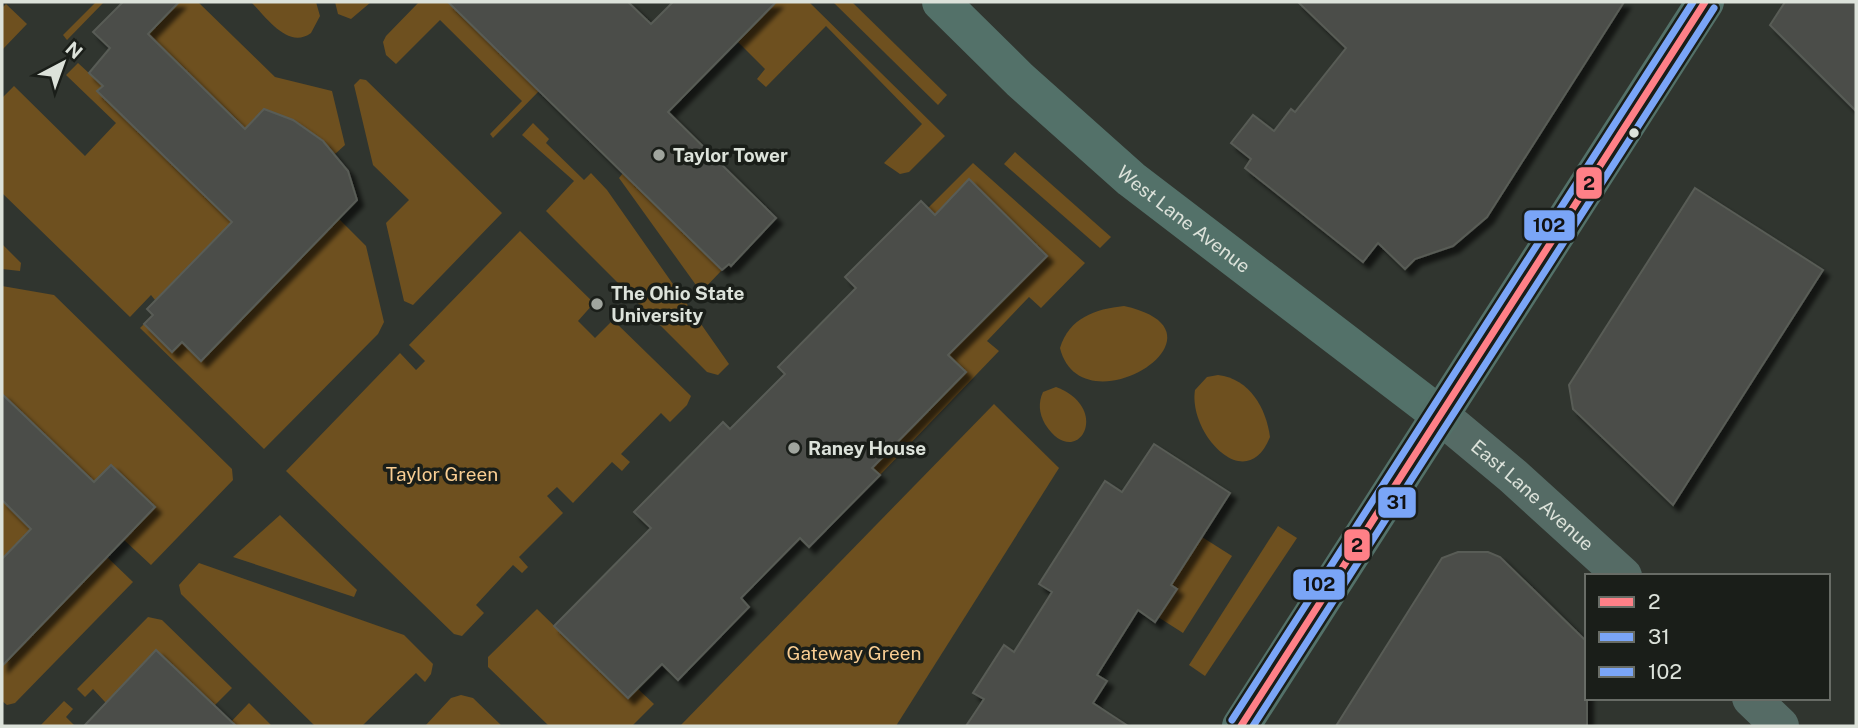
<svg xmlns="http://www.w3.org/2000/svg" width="1858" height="728" font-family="'Public Sans',sans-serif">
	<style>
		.green { fill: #6e501f }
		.building { fill: #4b4e48; stroke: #595c56; stroke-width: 2; filter: url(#shadow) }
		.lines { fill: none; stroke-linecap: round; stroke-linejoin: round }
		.minor { stroke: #556b65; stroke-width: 38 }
		.major { stroke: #537169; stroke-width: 38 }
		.bus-1-casing { stroke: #1a1e19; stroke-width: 12 }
		.bus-2-casing { stroke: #1a1e19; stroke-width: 12 }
		.bus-3-casing { stroke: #1a1e19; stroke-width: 12 }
		.bus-1 { stroke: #ff8087; stroke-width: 7 }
		.bus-2 { stroke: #7aa5f7; stroke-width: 7 }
		.bus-3 { stroke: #7aa5f7; stroke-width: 7 }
		.bus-dot { fill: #dce2da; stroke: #1a1e19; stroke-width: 2.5 }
		.poi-dot { fill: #a0a59e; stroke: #1a1e19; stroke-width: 2.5 }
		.labels { text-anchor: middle; stroke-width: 7; stroke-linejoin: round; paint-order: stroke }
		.poi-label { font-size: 19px; font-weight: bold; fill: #dce2da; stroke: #1a1e19; text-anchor: start }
		.street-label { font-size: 19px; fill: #dce2da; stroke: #1a1e19 }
		.park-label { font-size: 19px; fill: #f9cd92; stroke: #1a1e19 }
		.line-badge { stroke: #1a1e19; stroke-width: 2.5 }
		.pale-badge-label { font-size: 19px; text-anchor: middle; font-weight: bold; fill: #111 }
	</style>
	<defs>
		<filter id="shadow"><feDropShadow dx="6" dy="6" stdDeviation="2" flood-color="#0009"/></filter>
	</defs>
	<rect width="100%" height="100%" fill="#30352f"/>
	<g class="green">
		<path d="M96,2H104L67,40L63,35Z"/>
		<path d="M153,2H198L275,77L332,91L345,145L335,154C315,132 292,120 265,109L245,129L148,34L166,15Z"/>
		<path d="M251,2H316L320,16L311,33C288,50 266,17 251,2Z"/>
		<path d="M335,2H371L351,19L338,14Z"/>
		<path d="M419,2H461L457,11L539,91L493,138L490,134L522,101L440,20L396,64L386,55L383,42L386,36Z"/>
		<path d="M777,2H809L945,136L909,172L900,174L884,163L922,124L826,26L766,87L757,79L765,69L737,41Z"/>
		<path d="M833,2H852L947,95L938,105Z"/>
		<path d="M6,4L27,24L2,50V8Z"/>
		<path d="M78,63L103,86L98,91L232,222L155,300L151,295L130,317L2,193V98L14,86L85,156L116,123L66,75Z"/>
		<path d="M360,79L366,80L502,213L413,305L404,301L386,223L409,200L373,165L354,85Z"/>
		<path d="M533,123L549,139L546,143L584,180L591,173L607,190L729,364L718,375L707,372L546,211L574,181L522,135Z"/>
		<path d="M1015,152L1111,237L1100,248L1004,164Z"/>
		<path d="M973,163L1085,263L1041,308L1029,297L987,341L999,351L880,475L872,468L966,373L948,355L1046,256L969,180L934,215L928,208Z"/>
		<path d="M623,173L722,270L701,292L619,178Z"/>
		<path d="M339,219L366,246L384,322L378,334L264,449L140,328L144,324L182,342L201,360Z"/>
		<path d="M520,231L594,303L578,321L595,338L613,320L691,396L687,405L670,422L661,413L621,454L630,462L622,471L612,462L573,503L557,487L547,496L563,513L519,557L528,567L522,573L513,565L476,605L484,613L462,636L454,634L286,471L400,353L416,370L425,361L409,345Z"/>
		<path d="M2,244L21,263L20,271L2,269Z"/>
		<path d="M2,286L54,295L232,469L233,480L151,565L123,539L154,506L111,465L94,482L2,394Z"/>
		<path d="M1124,306C1243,332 1081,433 1060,348C1069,318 1095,309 1124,306Z"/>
		<path d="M1218,375C1250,379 1266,408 1270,437C1246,497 1188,433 1195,390L1207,377Z"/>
		<path d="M1056,387C1114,409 1076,473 1045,424C1039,413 1038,403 1043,392Z"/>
		<path d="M994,404L1059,468L896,726H680Z"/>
		<path d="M2,500L31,529L2,559Z"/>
		<path d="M280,515L357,590L354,597L233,557Z"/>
		<path d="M1278,526L1297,538L1205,676L1189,665Z"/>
		<path d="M1202,537L1232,556L1183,633L1158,617L1171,585Z"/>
		<path d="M107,557L133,582L15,703L7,705L2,701V665Z"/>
		<path d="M199,563L404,635L433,664L431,674L425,682L416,673L362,726H315L181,594L179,585Z"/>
		<path d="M537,609L628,698L638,689L654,704L632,726H549L488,667V657Z"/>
		<path d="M148,617L162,620L232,688L214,706L106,703L93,689L85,697L77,689Z"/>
		<path d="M461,695L473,698L502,726H425L451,698Z"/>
		<path d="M64,701L73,709L66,717L75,726H40Z"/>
		<path d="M249,703L272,726H227Z"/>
	</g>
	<g class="building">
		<path d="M123,2H179L148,34L245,129L264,109L293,120L323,141L348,171L357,200L201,361L182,342L172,352L144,324L153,315L147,309L232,222L97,91L103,86L89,73L110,48L93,32Z"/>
		<path d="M448,2H628L651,24L673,2H776L668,112L776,218L731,266L729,264L722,270Z"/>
		<path d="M1298,2H1624L1487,217L1453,246L1415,259L1405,269L1378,243L1363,262L1245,168L1251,159L1231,143L1253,115L1274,131L1291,109L1295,112L1346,48Z"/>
		<path d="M1785,2H1856V111L1770,25Z"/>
		<path d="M969,179L1047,256L948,355L966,372L872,468L880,475L809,547L800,538L741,598L749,607L678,680L662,664L628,698L554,626L651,528L634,512L723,422L730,429L785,374L778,367L856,288L845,277L921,201L935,215Z"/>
		<path d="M1695,188L1823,270L1673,505L1573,409L1569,385Z"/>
		<path d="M2,394L94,482L111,465L155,507L2,666V559L31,529L2,500Z"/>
		<path d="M1154,444L1230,493L1171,585L1177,589L1155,622L1138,610L1097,675L1107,681L1093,703L1128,726H966L984,699L973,693L1004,645L1014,652L1052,592L1039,584L1105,481L1122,492Z"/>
		<path d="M1458,552H1488L1500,557L1587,642V726H1336L1442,558Z"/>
		<path d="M156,650L236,726H84Z"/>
	</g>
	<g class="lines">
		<g class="minor">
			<path id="s1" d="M1441,416L1513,476L1623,576"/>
			<path d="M1751,698L1780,726"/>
		</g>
		<g class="major">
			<path id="s2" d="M941,2L1020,80L1131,179L1441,416"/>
			<path d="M1241,726L1705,2"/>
		</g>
		<g class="bus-1-casing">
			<path id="bus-1" d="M1241,726L1705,2"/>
		</g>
		<g class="bus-2-casing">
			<path id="bus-2" d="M1253,726L1714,8"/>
		</g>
		<g class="bus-3-casing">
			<path id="bus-3" d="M1232,720L1693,2"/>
		</g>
		<use href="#bus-1" class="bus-1"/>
		<use href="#bus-2" class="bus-2"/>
		<use href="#bus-3" class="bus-3"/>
	</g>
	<circle class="bus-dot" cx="1634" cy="133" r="6"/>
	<g class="poi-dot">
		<circle cx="659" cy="155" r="7"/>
		<circle cx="597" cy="304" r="7"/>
		<circle cx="794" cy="448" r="7"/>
	</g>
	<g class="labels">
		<g class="poi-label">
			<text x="673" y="162">Taylor Tower</text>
			<text x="611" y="300">The Ohio State<tspan x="611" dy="22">University</tspan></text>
			<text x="808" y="455">Raney House</text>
		</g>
		<g class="street-label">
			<text dy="7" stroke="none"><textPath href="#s2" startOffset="326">West Lane Avenue</textPath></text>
			<text dy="7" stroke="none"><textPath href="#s1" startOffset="121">East Lane Avenue</textPath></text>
		</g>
		<g class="park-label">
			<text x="442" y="481">Taylor Green</text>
			<text x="854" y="660">Gateway Green</text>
		</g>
	</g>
	<g class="line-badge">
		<rect x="1575" y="166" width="28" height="34" rx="7" fill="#ff8087"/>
		<rect x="1523" y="209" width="53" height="33" rx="7" fill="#7aa5f7"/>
		<rect x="1377" y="486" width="40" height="33" rx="7" fill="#7aa5f7"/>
		<rect x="1343" y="528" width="28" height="34" rx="7" fill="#ff8087"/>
		<rect x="1292" y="568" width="54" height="33" rx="7" fill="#7aa5f7"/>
	</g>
	<g class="pale-badge-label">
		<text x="1589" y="190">2</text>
		<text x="1549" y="232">102</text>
		<text x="1397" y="509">31</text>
		<text x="1357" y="552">2</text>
		<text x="1319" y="591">102</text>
	</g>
	<rect width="1858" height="728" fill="none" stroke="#dce2da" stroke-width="7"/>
	<rect x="1585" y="574" width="245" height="126" fill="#1a1e19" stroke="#686c66" stroke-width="2"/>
	<rect x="1599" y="597" width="35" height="10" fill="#ff8087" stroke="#686c66" stroke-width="2"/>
	<text x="1648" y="609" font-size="21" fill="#dce2da">2</text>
	<rect x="1599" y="632" width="35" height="10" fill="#7aa5f7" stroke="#686c66" stroke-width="2"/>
	<text x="1648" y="644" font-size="21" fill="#dce2da">31</text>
	<rect x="1599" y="667" width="35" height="10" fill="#7aa5f7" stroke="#686c66" stroke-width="2"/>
	<text x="1648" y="679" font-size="21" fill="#dce2da">102</text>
	<g transform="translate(63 63) rotate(41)" stroke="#1a1e19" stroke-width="5" paint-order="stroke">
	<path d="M0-5L12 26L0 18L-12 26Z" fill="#dce2da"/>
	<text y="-10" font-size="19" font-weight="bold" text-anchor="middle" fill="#dce2da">N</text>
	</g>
</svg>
